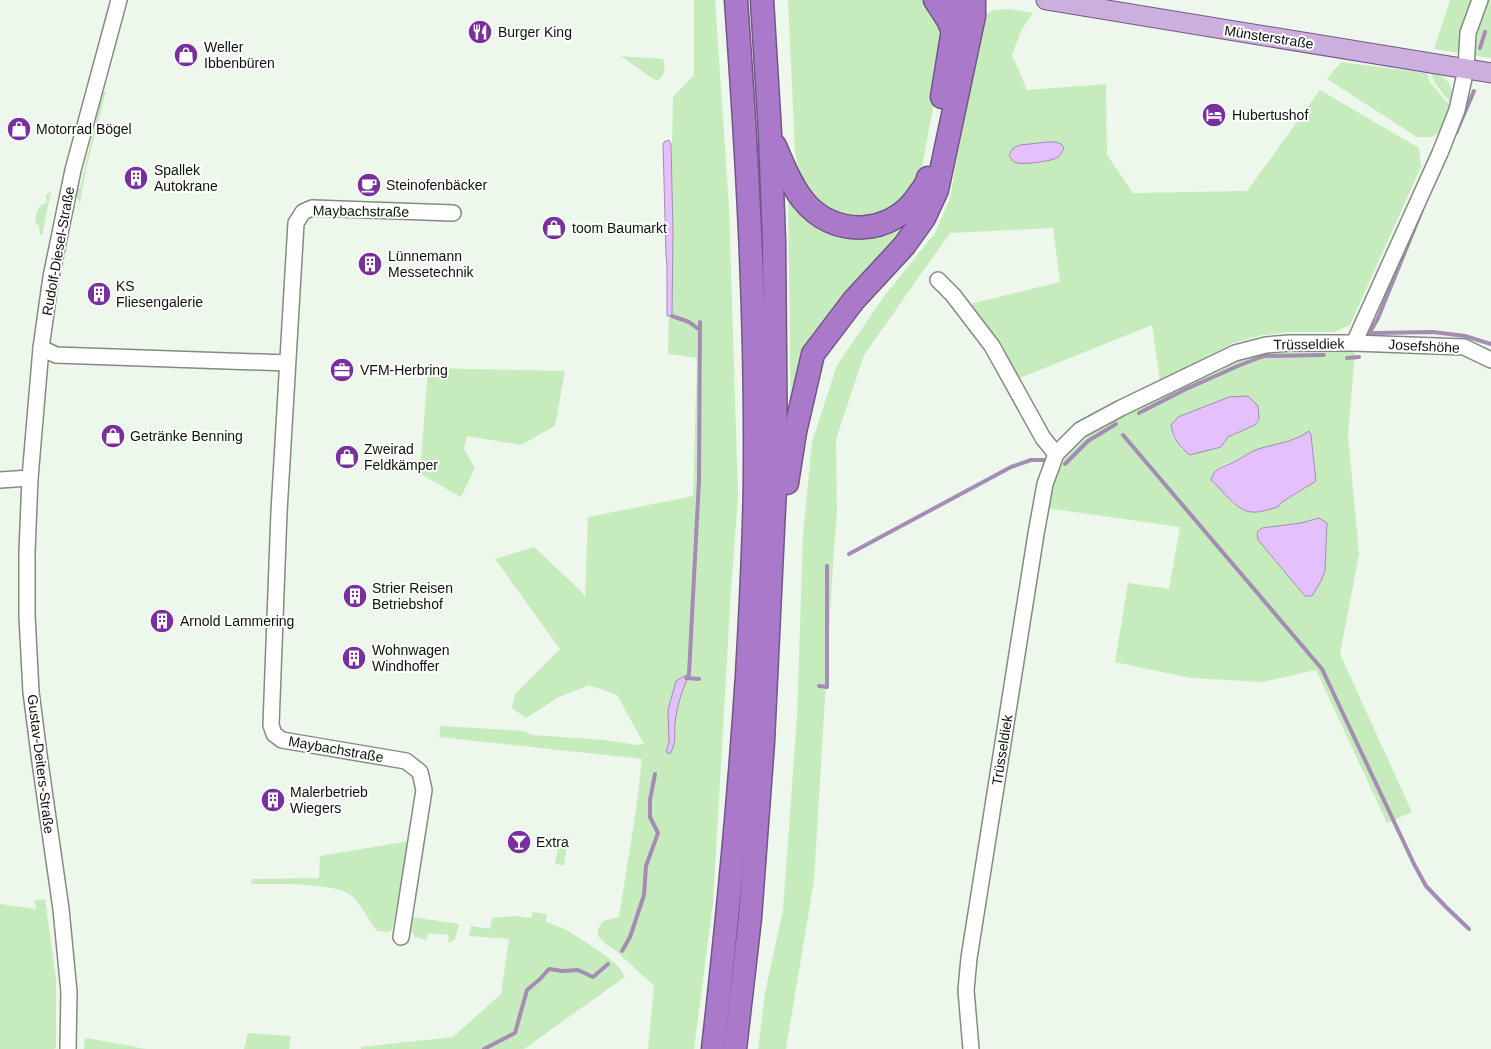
<svg xmlns="http://www.w3.org/2000/svg" width="1491" height="1049" font-family="Helvetica,sans-serif">
	<style>
		.green { fill: #c6ecbe; fill-rule: evenodd }
		.water { fill: #e4c0fc; stroke: #a48cb4 }
		.lines { fill: none; stroke-linecap: round; stroke-linejoin: round }
		.stream { stroke: #a48cb4; stroke-width: 4 }
		.minor-casing { stroke: #828c80; stroke-width: 18 }
		.major-casing { stroke: #735588; stroke-width: 21 }
		.highway-casing { stroke: #735588; stroke-width: 25 }
		.minor { stroke: #fff; stroke-width: 15 }
		.major { stroke: #ccafdf; stroke-width: 19 }
		.highway { stroke: #aa79ca; stroke-width: 22 }
		.labels { text-anchor: middle; stroke-width: 4; stroke-linejoin: round; paint-order: stroke }
		.poi-label { font-size: 14px; fill: #0d110c; stroke: #fff; text-anchor: start }
		.street-label { font-size: 14px; fill: #0d110c; stroke: #fff }
	</style>
	<rect width="100%" height="100%" fill="#edf7eb"/>
	<g class="green">
		<path d="M694,0H715L729,207L738,496L731,590L713,903L694,1049H648L654,986L614,949L607,945L598,936V929L603,921L619,917L636,810L642,759L439,737L441,726L525,731L532,735L604,740L637,745L644,744L617,695L589,685L559,697L526,718L512,708L515,694L560,649L495,559L534,547L581,591L585,597L588,517L693,496L697,358L668,354L673,97L694,75Z"/>
		<path d="M788,0H921L927,3L946,41L920,176C912,189 901,202 889,210C882,215 860,219 851,218C841,217 826,211 819,204C804,191 799,170 795,152Z"/>
		<path d="M1450,0H1491V58L1434,49Z"/>
		<path d="M1010,9L1033,13L1022,29L1012,55L1027,90L1106,84L1107,155L1133,193L1247,191L1320,90L1419,148L1421,167L1350,325L1334,332H1290L1263,335L1233,343L1160,381L1152,325L1015,380L966,305L1060,282L1053,228L950,233L864,355L836,439L837,513L834,548L814,881L786,1049H758L765,993L783,910L797,717L803,535L812,442L837,365L885,295L935,233L950,198L982,18L993,10Z"/>
		<path d="M621,56L663,59C666,67 665,75 658,80L653,79Z"/>
		<path d="M1341,62L1427,73L1430,82L1449,105L1450,110L1441,131L1432,137H1417L1327,79Z"/>
		<path d="M1431,73C1449,75 1454,89 1452,105L1434,82Z"/>
		<path d="M106,91L86,169L80,203L74,193L76,188H80L99,108L97,103L100,93Z"/>
		<path d="M788,189L824,228L926,205L863,280L791,423Z"/>
		<path d="M50,192H51L42,235H40L39,226L35,222C36,213 37,205 47,203L46,195Z"/>
		<path d="M1287,350L1355,352L1348,435L1359,554L1340,654L1412,812L1387,823L1316,670L1262,682L1191,678L1115,662L1128,583L1169,589L1180,527L1046,508L1053,483L1065,457L1086,437L1111,421L1236,361L1261,353ZM1248,396L1255,425L1228,437L1221,447L1190,455L1181,449L1172,434L1178,417L1229,397ZM1309,432L1311,435L1316,481L1282,502L1278,507C1271,509 1262,512 1255,512C1238,513 1223,490 1211,480L1220,466L1232,462L1257,450L1302,437ZM1319,518L1305,596L1258,540L1262,528L1301,523Z"/>
		<path d="M428,368L565,371L555,426L521,445L467,436L464,449L475,468L461,497L420,474Z"/>
		<path d="M560,836L568,837L564,865L555,864Z"/>
		<path d="M409,841L392,930L388,932L377,931C369,920 361,905 352,896C338,882 271,884 251,884L252,879L319,878L320,856Z"/>
		<path d="M45,899L56,978V1048L54,1049H0V904L36,909L35,900Z"/>
		<path d="M533,912L547,914L546,922L565,929L601,952L617,965L625,977L524,1049H361V1047L453,1037L501,994L509,939L469,936L471,926L490,929L492,918L517,916L531,918Z"/>
		<path d="M411,917L459,924L455,940L448,943L449,935L428,933L427,940L415,937L408,927Z"/>
		<path d="M248,1033L291,1036L289,1049H244Z"/>
		<path d="M85,1038L93,1039L146,1049H84Z"/>
	</g>
	<g class="water">
		<path d="M669,140L671,144L673,233L672,316H667V266L666,255L663,144L664,142Z"/>
		<path d="M1048,142H1056L1061,144L1064,148C1062,152 1060,156 1057,158C1051,161 1024,165 1017,163C1013,162 1011,159 1009,155L1013,148L1020,145Z"/>
		<path d="M1248,396L1258,406L1259,419L1255,425L1228,437L1221,447L1190,455C1179,447 1173,438 1171,425L1178,417L1229,397Z"/>
		<path d="M1309,431L1311,435L1316,481L1282,502L1278,507C1270,509 1259,513 1251,512C1235,510 1223,490 1211,480C1214,468 1223,467 1234,462C1242,458 1249,452 1258,449C1275,444 1294,442 1309,431Z"/>
		<path d="M1319,518L1327,523L1325,571L1321,581L1312,596H1305L1258,540C1257,534 1256,531 1262,528L1301,523Z"/>
		<path d="M684,676H689C682,689 677,707 675,723C674,736 677,741 670,754L666,752L669,742L668,710L676,681Z"/>
	</g>
	<g class="lines">
		<g class="stream">
			<path d="M1480,48L1485,32"/>
			<path d="M1456,133L1474,91"/>
			<path d="M672,316L689,322L697,328L700,329"/>
			<path d="M1369,334L1378,318L1422,210"/>
			<path d="M1369,334L1374,333L1433,332L1465,336L1491,344"/>
			<path d="M1347,358L1359,357"/>
			<path d="M1139,413L1184,390L1240,365L1264,356L1324,355"/>
			<path d="M1123,435L1322,669L1414,864L1426,886L1445,906L1469,929"/>
			<path d="M1065,464L1088,441L1116,424"/>
			<path d="M849,554L1011,467L1031,460H1044"/>
			<path d="M686,678L699,679"/>
			<path d="M687,678L689,674L699,480L700,322"/>
			<path d="M819,686L827,687V566"/>
			<path d="M622,951L630,937L644,895L646,866L658,833L650,817V800L655,774"/>
			<path d="M484,1049L515,1033L527,990L540,979L549,969L562,971L578,970L593,977L608,964"/>
		</g>
		<g class="minor-casing">
			<g id="minor">
				<path d="M938,280L953,295L992,346L1043,438L1056,454"/>
				<path d="M1354,343L1440,153L1457,110L1466,69L1468,33L1480,0"/>
				<path d="M41,348L56,355L287,363"/>
				<path d="M0,480L30,478"/>
				<path d="M401,937L424,790L420,772L406,761L282,740L274,734L271,725L279,512L296,223L303,212L312,208L453,213"/>
				<path d="M68,1049L69,992L61,909L40,762L31,692L27,616V552L30,478L41,348L51,277L73,170L119,0"/>
				<path d="M971,1049L966,990L969,958L1036,534L1045,484L1056,454L1080,430L1121,408L1235,353L1266,345L1289,343H1354L1464,347L1491,360"/>
			</g>
		</g>
		<g class="major-casing">
			<path id="major" d="M1046,0L1491,73"/>
		</g>
		<g class="highway-casing">
			<g id="highway">
				<path d="M935,0L948,20L953,32"/>
				<path d="M942,97L956,11L960,0"/>
				<path d="M775,146C783,164 790,184 803,200C833,239 893,236 919,194C923,189 927,184 928,178"/>
				<path d="M787,483L795,432L813,354L854,300L904,246L924,218L937,190L974,16V0"/>
				<path d="M713,1049C727,925 739,800 747,675C751,605 755,535 755,464C756,309 747,155 736,0"/>
				<path d="M735,1049L750,918L763,742L776,465L774,241L770,133L762,0"/>
			</g>
		</g>
		<use href="#minor" class="minor"/>
		<use href="#major" class="major"/>
		<use href="#highway" class="highway"/>
	</g>
	<defs>
		<g id="restaurant-disc" transform="scale(1.25)"><circle r="9.5" fill="#7a2fa1" stroke="#fff"/><path d="M-5-6h1v4h1v-4h1v4h1v-4h1v5L-1.5 .5V6h-2V.5L-5-1ZM5-6V6H3V1.5H1.5Q1.5-4 5-6Z" fill="#fff"/></g>
		<g id="shop-disc" transform="scale(1.25)"><circle r="9.5" fill="#7a2fa1" stroke="#fff"/><path d="M-5-2.5h2.3a2.7 3.5 0 0 1 5.4 0H5L5.5 6h-11ZM-1.5-2.5h3a1.5 2.3 0 0 0-3 0Z" fill="#fff"/></g>
		<g id="hotel-disc" transform="scale(1.25)"><circle r="9.5" fill="#7a2fa1" stroke="#fff"/><path d="M-6-4.5h1.5V1H6V5H4.5V3h-9V5H-6ZM-4 0a1.8 1.8 0 1 1 3.6 0ZM.5 0V-2.5h3Q6-2.5 6 0Z" fill="#fff"/></g>
		<g id="building-disc" transform="scale(1.25)"><circle r="9.5" fill="#7a2fa1" stroke="#fff"/><path d="M-4-6H4V6H1V3H-1V6H-4ZM-2.5-4.3h1.7v1.8h-1.7ZM.8-4.3h1.7v1.8H.8ZM-2.5-1h1.7V.8h-1.7ZM.8-1h1.7V.8H.8Z" fill="#fff"/></g>
		<g id="cafe-disc" transform="scale(1.25)"><circle r="9.5" fill="#7a2fa1" stroke="#fff"/><path d="M-5.5-4.5H6V0H3Q3 3.5 0 3.5H-2.5Q-5.5 3.5-5.5 0ZM3-3.2v2h1.7v-2ZM-6 4.5H4V6H-6Z" fill="#fff"/></g>
		<g id="office-disc" transform="scale(1.25)"><circle r="9.5" fill="#7a2fa1" stroke="#fff"/><path d="M-6-3h4V-5.5h4V-3h4V5H-6ZM-1-4.5V-3h2v-1.5ZM-6 0V1H6V0Z" fill="#fff"/></g>
		<g id="bar-disc" transform="scale(1.25)"><circle r="9.5" fill="#7a2fa1" stroke="#fff"/><path d="M-6-5H6L.8 .8V4.5H3.5V6h-7V4.5H-.8V.8Z" fill="#fff"/></g>
	</defs>
	<g fill-rule="evenodd">
		<use href="#restaurant-disc" x="480" y="32"/>
		<use href="#shop-disc" x="186" y="55"/>
		<use href="#hotel-disc" x="1214" y="115"/>
		<use href="#shop-disc" x="19" y="129"/>
		<use href="#building-disc" x="136" y="178"/>
		<use href="#cafe-disc" x="369" y="185"/>
		<use href="#shop-disc" x="554" y="228"/>
		<use href="#building-disc" x="370" y="264"/>
		<use href="#building-disc" x="99" y="294"/>
		<use href="#office-disc" x="342" y="370"/>
		<use href="#shop-disc" x="113" y="436"/>
		<use href="#shop-disc" x="347" y="457"/>
		<use href="#building-disc" x="355" y="596"/>
		<use href="#building-disc" x="162" y="621"/>
		<use href="#building-disc" x="354" y="658"/>
		<use href="#building-disc" x="273" y="800"/>
		<use href="#bar-disc" x="519" y="842"/>
	</g>
	<g class="labels">
		<g class="poi-label">
			<text x="498" y="37">Burger King</text>
			<text x="204" y="52">Weller<tspan x="204" dy="16">Ibbenbüren</tspan></text>
			<text x="1232" y="120">Hubertushof</text>
			<text x="36" y="134">Motorrad Bögel</text>
			<text x="154" y="175">Spallek<tspan x="154" dy="16">Autokrane</tspan></text>
			<text x="386" y="190">Steinofenbäcker</text>
			<text x="572" y="233">toom Baumarkt</text>
			<text x="388" y="261">Lünnemann<tspan x="388" dy="16">Messetechnik</tspan></text>
			<text x="116" y="291">KS<tspan x="116" dy="16">Fliesengalerie</tspan></text>
			<text x="360" y="375">VFM-Herbring</text>
			<text x="130" y="441">Getränke Benning</text>
			<text x="364" y="454">Zweirad<tspan x="364" dy="16">Feldkämper</tspan></text>
			<text x="372" y="593">Strier Reisen<tspan x="372" dy="16">Betriebshof</tspan></text>
			<text x="180" y="626">Arnold Lammering</text>
			<text x="372" y="655">Wohnwagen<tspan x="372" dy="16">Windhoffer</tspan></text>
			<text x="290" y="797">Malerbetrieb<tspan x="290" dy="16">Wiegers</tspan></text>
			<text x="536" y="847">Extra</text>
		</g>
		<g class="street-label">
			<text transform="translate(1269 37) rotate(9)" y="5">Münsterstraße</text>
			<text transform="translate(361 211) rotate(1)" y="5">Maybachstraße</text>
			<text transform="translate(58 251) rotate(-80)" y="5">Rudolf-Diesel-Straße</text>
			<text transform="translate(1309 344) rotate(-1)" y="5">Trüsseldiek</text>
			<text transform="translate(1424 346) rotate(3)" y="5">Josefshöhe</text>
			<text transform="translate(336 749) rotate(10)" y="5">Maybachstraße</text>
			<text transform="translate(1002 750) rotate(-81)" y="5">Trüsseldiek</text>
			<text transform="translate(41 764) rotate(83)" y="5">Gustav-Deiters-Straße</text>
		</g>
	</g>
</svg>
